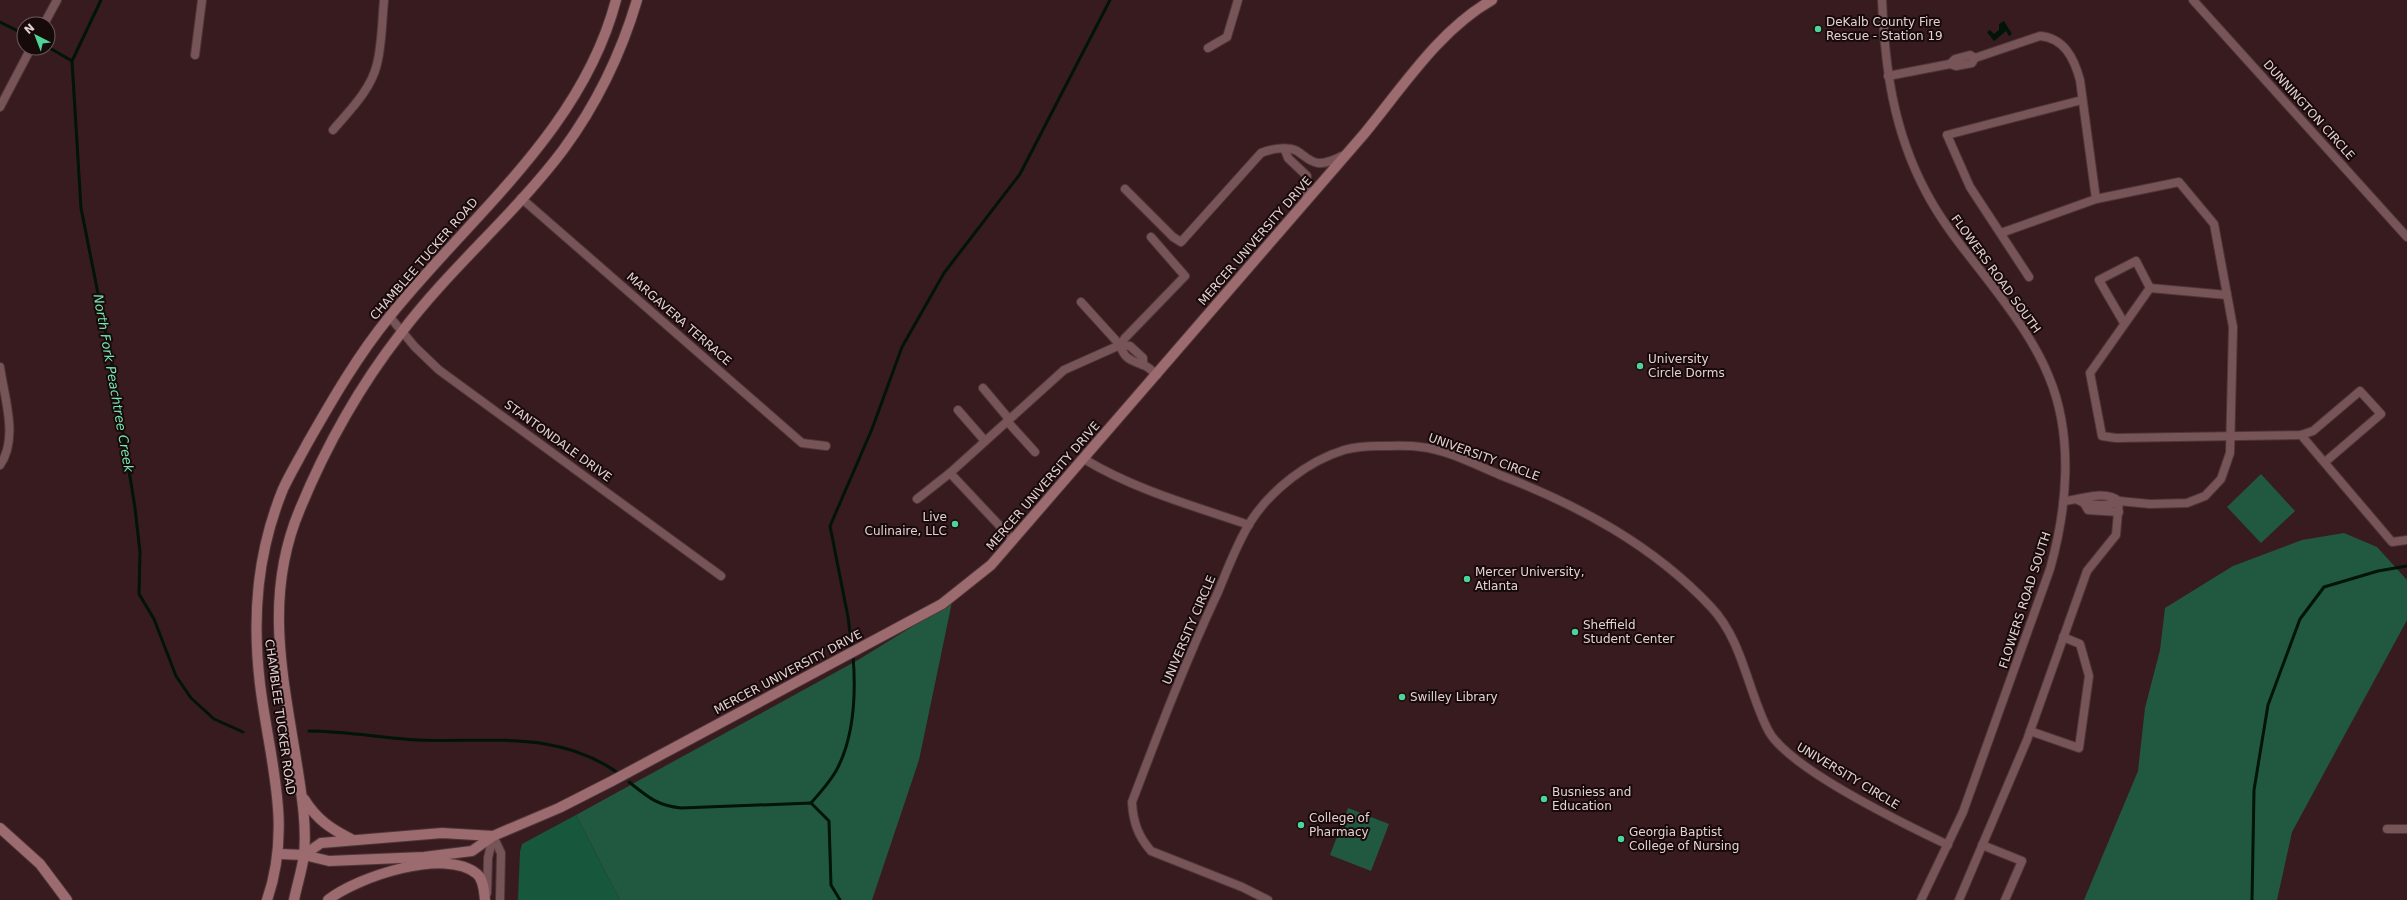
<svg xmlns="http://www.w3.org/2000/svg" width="2407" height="900" font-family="'DejaVu Sans',sans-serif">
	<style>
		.green { fill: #215940 }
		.forest { fill: #17573c }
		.water { fill: #001409 }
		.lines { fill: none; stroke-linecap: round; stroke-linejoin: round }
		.stream { stroke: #001409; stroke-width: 3 }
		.street-casing { stroke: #4e3638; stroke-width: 10 }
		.secondary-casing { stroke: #4e3638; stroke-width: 12 }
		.street { stroke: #775457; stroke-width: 8 }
		.secondary { stroke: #9c6b6f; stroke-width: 10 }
		.poi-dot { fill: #4fd399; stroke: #170a0b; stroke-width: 1.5 }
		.labels { text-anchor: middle; stroke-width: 4; stroke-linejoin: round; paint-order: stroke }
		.poi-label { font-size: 12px; fill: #e6d1d2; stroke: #170a0b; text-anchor: start }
		.street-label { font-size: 12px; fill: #e6d1d2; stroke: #170a0b }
		.water-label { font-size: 13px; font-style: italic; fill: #76e7b1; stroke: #170a0b }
	</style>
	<rect width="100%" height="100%" fill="#381b1e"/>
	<g class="green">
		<path d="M2261,474L2295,511L2261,543L2227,507Z"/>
		<path d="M2344,533L2377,547L2407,580V620L2292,832L2277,900H2084L2138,771L2145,708L2160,650L2165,608L2233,566L2302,540Z"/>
		<path d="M952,602L919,760L872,900H620L576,815L858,660Z"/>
		<path d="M1348,808L1389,824L1371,871L1330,855Z"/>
	</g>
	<path class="forest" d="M576,815L620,900H518L520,852L522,844Z"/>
	<path class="water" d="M2004,21L2012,34L2009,36L2006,31L1994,41L1987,32L1990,30L1994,34L1999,30V24Z"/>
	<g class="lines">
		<g class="stream">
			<path d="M101,0L72,61L81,208L112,364L135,508L140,552L139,594L154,619L176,676L191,698L214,719L243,732"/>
			<path d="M0,22L24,34"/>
			<path d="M48,47L72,61"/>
			<path d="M852,649L848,617L830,526L872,429L902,347L944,273L1020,174L1110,0"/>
			<path d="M309,731C345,731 381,738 418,740C489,743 556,729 618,773"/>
			<path d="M629,782C648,797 656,805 681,808L811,803L829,821L831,885L840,900"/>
			<path d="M811,803C820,793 829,783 836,771C854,738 856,692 853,655"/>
			<path d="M2252,900L2254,790L2268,705L2300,619L2324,587L2378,571L2407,566"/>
		</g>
		<g class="street-casing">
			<g id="street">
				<path d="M1882,0C1885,68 1893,130 1926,192C1947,232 1977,264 2003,300C2021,324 2038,349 2049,377C2074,437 2067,509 2050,569L1963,812L1921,900"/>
				<path d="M2193,0L2407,237"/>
				<path d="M44,24L57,0"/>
				<path d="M1208,48L1227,37L1238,0"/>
				<path d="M195,55L202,0"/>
				<path d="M1950,64L1955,59L1970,55L1975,58"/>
				<path d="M1888,76L1950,64L1956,66L1972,63L1975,58L2040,36C2064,38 2074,58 2080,80L2096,199"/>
				<path d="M0,107L31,48"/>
				<path d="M333,130C349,111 371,90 377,64C382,44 382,21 384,0"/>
				<path d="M1285,150L1288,158L1307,176L1306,202"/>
				<path d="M1125,189L1173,237L1181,242L1261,153C1270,149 1287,146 1297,151C1304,155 1309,162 1318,163C1327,164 1336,159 1344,155"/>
				<path d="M521,198L802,443L826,446"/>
				<path d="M2029,277L1970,187L1947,135L2082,100"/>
				<path d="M2150,288L2090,373L2102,436L2116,438L2301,435L2313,431L2360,391L2381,414L2325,462"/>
				<path d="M2150,288L2227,295"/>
				<path d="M1081,302L1120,345C1125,360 1131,360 1143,365C1148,366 1153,372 1157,375"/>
				<path d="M389,316L415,347L439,370L721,576"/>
				<path d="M2124,323L2099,280L2136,261L2150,288"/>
				<path d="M1120,345L1125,338L1185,276L1151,237"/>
				<path d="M0,367C4,397 19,438 0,465"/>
				<path d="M983,388L1009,419"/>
				<path d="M958,410L985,441"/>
				<path d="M1007,421L1035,452"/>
				<path d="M2301,435L2392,542L2407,540"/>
				<path d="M1084,459C1135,490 1194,506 1249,525"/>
				<path d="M950,473L1013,540"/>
				<path d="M917,499L950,473L1064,370L1120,345L1130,346L1143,358V365"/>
				<path d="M2064,501C2081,500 2104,489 2119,501C2108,507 2088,506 2078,500"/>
				<path d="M2084,503L2088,510L2119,512"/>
				<path d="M2030,731L2079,748L2089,676L2080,644L2063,637"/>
				<path d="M2387,829H2407"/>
				<path d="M493,836L501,853L500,900"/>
				<path d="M1982,845L2022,861L2005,900"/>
				<path d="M487,893L488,858L493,836"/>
				<path d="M1268,900L1242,887L1151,851C1138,836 1133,822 1132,802C1159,731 1186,660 1218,592C1228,568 1237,543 1251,521C1271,490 1308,461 1344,450C1355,447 1368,446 1380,446C1393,446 1408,445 1421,447C1448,450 1476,465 1500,475C1578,505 1653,545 1711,607C1743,641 1747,689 1768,730C1787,768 1906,825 1948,845"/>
				<path d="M1959,900L2027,740L2087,571L2116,535L2119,501L2150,504L2187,503L2205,496L2221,479L2230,453L2233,327L2214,224L2179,182L2096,199L2001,233"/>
			</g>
		</g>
		<g class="secondary-casing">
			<g id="secondary">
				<path d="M304,799C317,820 331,829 353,840"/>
				<path d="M0,828L40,864L67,900"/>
				<path d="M279,854L304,855L329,861L424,857L472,851L493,836L559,808L612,781L942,604L991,565L1364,134C1402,88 1439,30 1492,0"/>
				<path d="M304,855L321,843L442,833L493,836"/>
				<path d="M267,900C293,825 269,759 260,684C252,616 257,553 283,489C290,474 299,459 307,444C332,400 358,355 390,316C471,215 582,130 616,0"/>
				<path d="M294,900C297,885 302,870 304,855C307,823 301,791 296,759C282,672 264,594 300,509C326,446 359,387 401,333C450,268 514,215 563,150C596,105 621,54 637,0"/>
				<path d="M328,900C357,877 446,847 477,874C484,880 484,892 485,900"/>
			</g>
		</g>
		<use href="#street" class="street"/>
		<use href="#secondary" class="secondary"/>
	</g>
	<g class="poi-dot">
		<circle cx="1818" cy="29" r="4"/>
		<circle cx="1640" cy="366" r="4"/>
		<circle cx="955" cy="524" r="4"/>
		<circle cx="1467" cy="579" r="4"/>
		<circle cx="1575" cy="632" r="4"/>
		<circle cx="1402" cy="697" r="4"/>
		<circle cx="1544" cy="799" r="4"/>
		<circle cx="1301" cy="825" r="4"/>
		<circle cx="1621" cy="839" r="4"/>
	</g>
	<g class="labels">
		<g class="poi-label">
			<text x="1826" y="26">DeKalb County Fire<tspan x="1826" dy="14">Rescue - Station 19</tspan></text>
			<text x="1648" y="363">University<tspan x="1648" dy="14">Circle Dorms</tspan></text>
			<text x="947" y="521" text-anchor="end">Live<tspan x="947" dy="14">Culinaire, LLC</tspan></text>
			<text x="1475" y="576">Mercer University,<tspan x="1475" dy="14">Atlanta</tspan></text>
			<text x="1583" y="629">Sheffield<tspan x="1583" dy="14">Student Center</tspan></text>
			<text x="1410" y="701">Swilley Library</text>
			<text x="1552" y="796">Busniess and<tspan x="1552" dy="14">Education</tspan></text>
			<text x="1309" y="822">College of<tspan x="1309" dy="14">Pharmacy</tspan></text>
			<text x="1629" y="836">Georgia Baptist<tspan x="1629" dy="14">College of Nursing</tspan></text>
		</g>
		<g class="street-label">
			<text transform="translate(2309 110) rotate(48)" y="4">DUNNINGTON CIRCLE</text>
			<text transform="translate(1255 241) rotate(-49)" y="4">MERCER UNIVERSITY DRIVE</text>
			<text transform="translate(424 259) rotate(-49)" y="4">CHAMBLEE TUCKER ROAD</text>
			<text transform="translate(1996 274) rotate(54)" y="4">FLOWERS ROAD SOUTH</text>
			<text transform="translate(679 319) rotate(41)" y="4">MARGAVERA TERRACE</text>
			<text transform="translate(558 441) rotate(36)" y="4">STANTONDALE DRIVE</text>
			<text transform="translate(1484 457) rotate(20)" y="4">UNIVERSITY CIRCLE</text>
			<text transform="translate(1043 486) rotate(-49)" y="4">MERCER UNIVERSITY DRIVE</text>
			<text transform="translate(2025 600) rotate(-72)" y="4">FLOWERS ROAD SOUTH</text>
			<text transform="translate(1189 630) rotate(-67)" y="4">UNIVERSITY CIRCLE</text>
			<text transform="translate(788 672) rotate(-28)" y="4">MERCER UNIVERSITY DRIVE</text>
			<text transform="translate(280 717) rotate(82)" y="4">CHAMBLEE TUCKER ROAD</text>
			<text transform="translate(1848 776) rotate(31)" y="4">UNIVERSITY CIRCLE</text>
		</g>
		<g class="water-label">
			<text transform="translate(114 383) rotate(80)" y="5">North Fork Peachtree Creek</text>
		</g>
	</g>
	<g transform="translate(36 36) rotate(318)"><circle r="19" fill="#170a0b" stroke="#6a5a5b"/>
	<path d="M0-3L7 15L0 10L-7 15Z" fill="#4fd399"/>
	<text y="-6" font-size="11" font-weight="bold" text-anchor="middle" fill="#e6d1d2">N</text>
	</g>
</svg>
